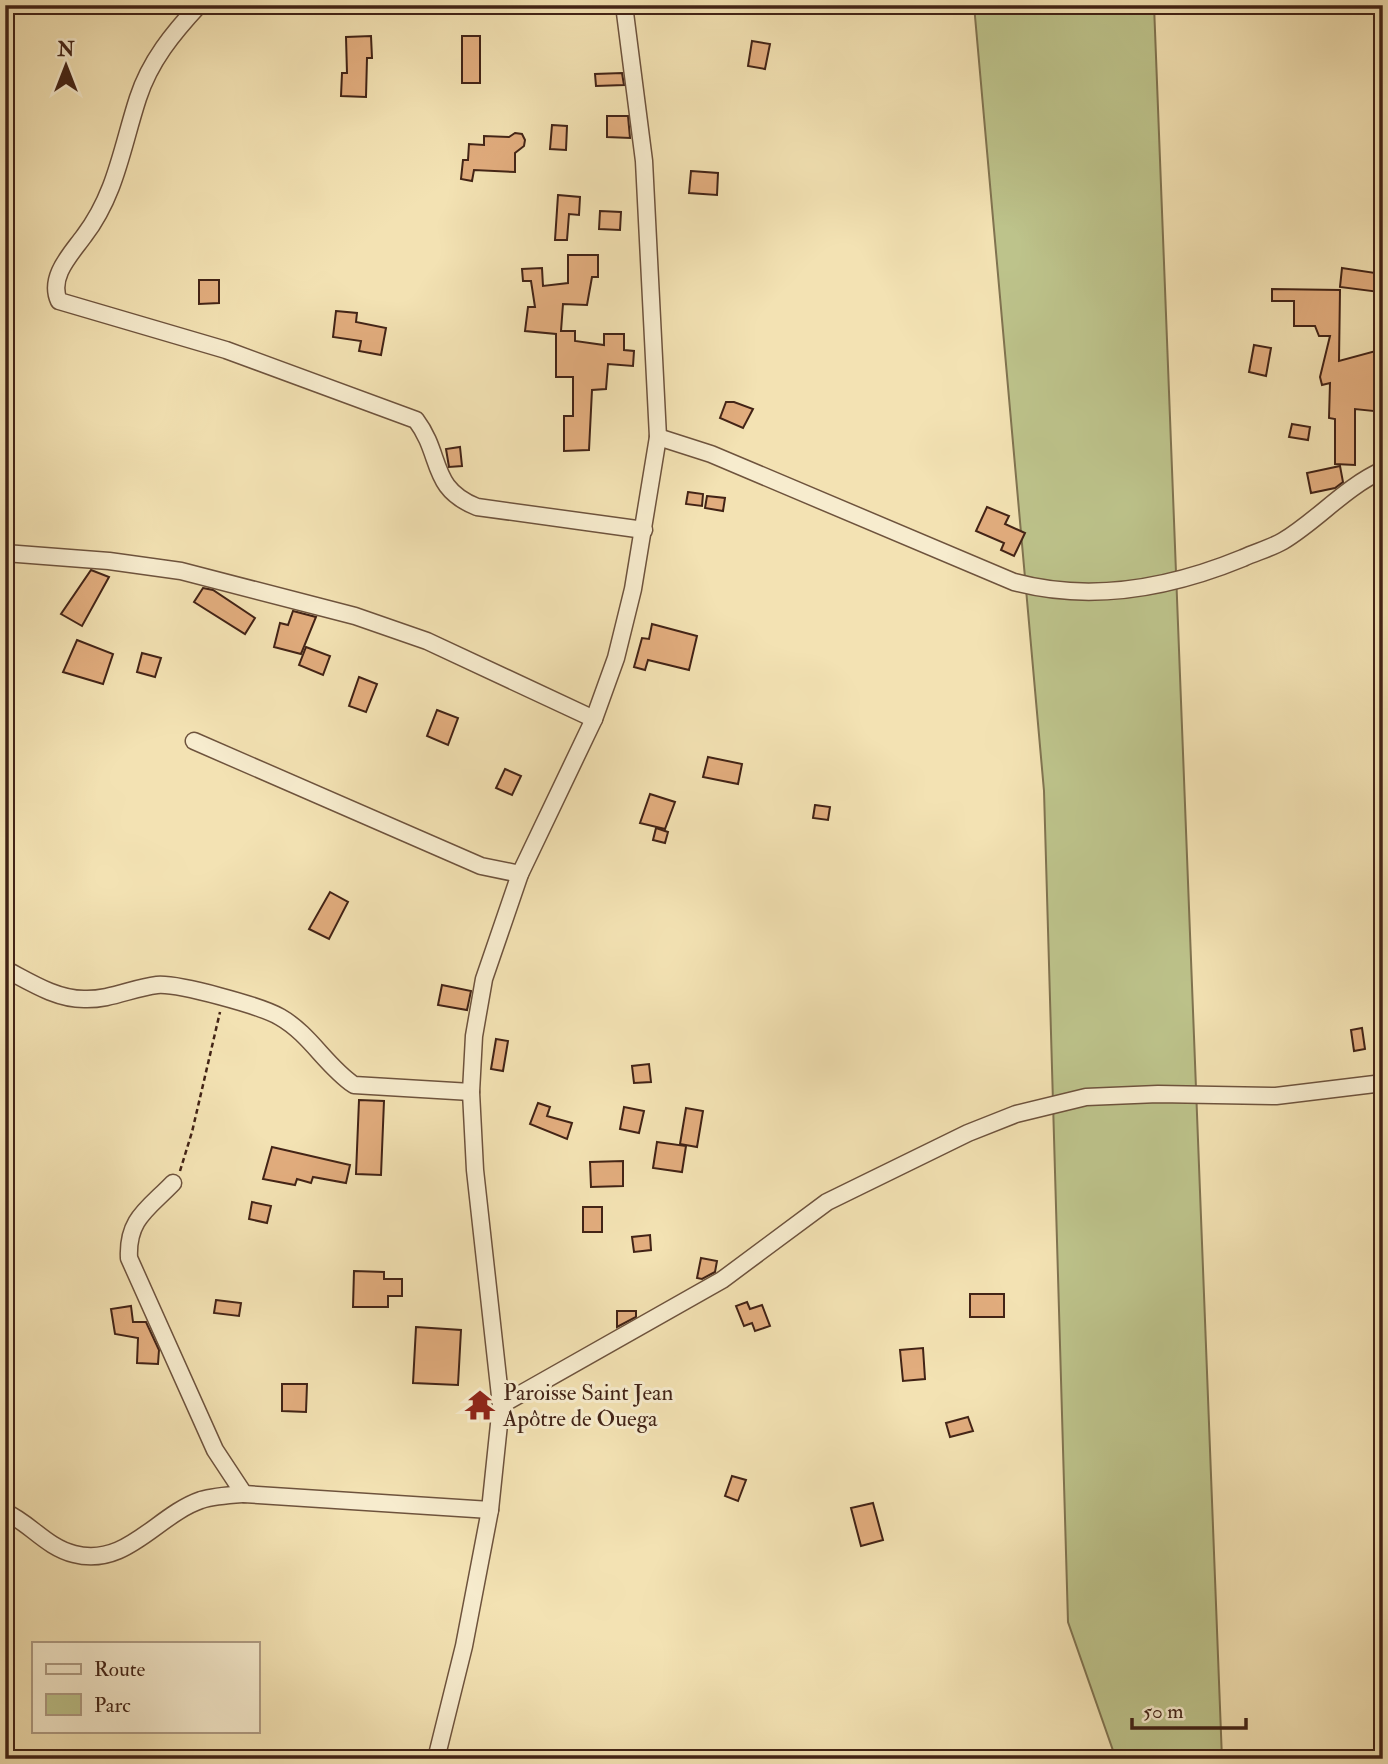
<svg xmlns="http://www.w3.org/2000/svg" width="1388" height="1764" font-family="'IM FELL Double Pica',serif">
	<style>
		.green { fill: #bdc38b; stroke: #807350; stroke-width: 2 }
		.building { fill: #e2ad7e; stroke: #422316; stroke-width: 2 }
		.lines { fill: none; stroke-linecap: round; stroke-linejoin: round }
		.street-casing { stroke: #6e533d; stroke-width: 19 }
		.path { stroke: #422316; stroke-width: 2.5; stroke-dasharray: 5 3.5; stroke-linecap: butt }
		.street { stroke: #f7ecce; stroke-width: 16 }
		.labels { text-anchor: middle; stroke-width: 6; stroke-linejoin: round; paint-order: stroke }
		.poi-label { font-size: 23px; fill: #422316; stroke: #f7ecce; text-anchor: start }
	</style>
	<rect width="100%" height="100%" fill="#f3e2b3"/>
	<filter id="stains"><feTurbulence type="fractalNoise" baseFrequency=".00286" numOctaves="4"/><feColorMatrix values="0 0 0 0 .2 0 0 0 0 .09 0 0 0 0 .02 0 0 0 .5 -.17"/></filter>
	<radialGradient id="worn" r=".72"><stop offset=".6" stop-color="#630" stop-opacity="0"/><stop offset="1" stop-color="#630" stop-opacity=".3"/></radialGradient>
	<path class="green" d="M974,5H1154L1222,1759H1116L1068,1622L1044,791Z"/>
	<g class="building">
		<path d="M371,36L372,58H367L366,97L341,96L342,73H347L346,37Z"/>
		<rect x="462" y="36" width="18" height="47"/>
		<path d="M752,41L770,44L765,69L748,66Z"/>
		<path d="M622,73L624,85L596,86L595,74Z"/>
		<path d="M607,116H628L630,138L607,137Z"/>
		<path d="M552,125L567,126L566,150L550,149Z"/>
		<path d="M515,133L522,134L525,140L524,146L515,153V172L474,170L472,181L461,179L463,160H468L469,144L484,145V136L509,137Z"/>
		<path d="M691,171L718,173L717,195L689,193Z"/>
		<path d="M558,195L580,197L579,215L569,214L567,240H555Z"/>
		<path d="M600,211L621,212L620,230L599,229Z"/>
		<path d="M568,255H598V277H592L587,305L563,304L561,331H575V341L604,345V334H624V350L634,351L633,366L608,364L606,389L592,390L589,450L564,451V416H573V377H556V334L525,331L528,307H535L531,281H523L522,269L542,268L543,286L568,283Z"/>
		<path d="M1342,268L1382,274L1379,292L1340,287Z"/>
		<path d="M199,280H219V303L199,304Z"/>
		<path d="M1272,289L1340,290L1339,361L1383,349V412L1355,409V465L1335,464V419L1329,418L1330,383L1322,385L1320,377L1330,336H1319L1315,326H1294V301H1272Z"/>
		<path d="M336,311L357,313L356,322L386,328L381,355L359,351L361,341L333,337Z"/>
		<path d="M1254,345L1271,348L1266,376L1249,372Z"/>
		<path d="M726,402H734L753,409L743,428L720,418Z"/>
		<path d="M1292,424L1310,427L1308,440L1289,437Z"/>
		<path d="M460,447L462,466L449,467L446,449Z"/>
		<path d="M1340,466L1343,482L1335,488L1311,493L1307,473Z"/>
		<path d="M688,492L703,494L702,506L686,504Z"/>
		<path d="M707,496L725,498L723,511L705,508Z"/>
		<path d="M987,507L1009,516L1005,524L1025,533L1014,556L1001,550L1004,543L976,531Z"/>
		<path d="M91,570L109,577L82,626L61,614Z"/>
		<path d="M203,588L213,590L255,618L245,634L194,602Z"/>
		<path d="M293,611L316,617L301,654L274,647L280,623L288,625Z"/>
		<path d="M652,624L697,636L689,670L648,660L645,670L634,667L642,638L649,639Z"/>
		<path d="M77,640L113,654L103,684L63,672Z"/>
		<path d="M306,647L330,656L323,675L299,665Z"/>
		<path d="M142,653L161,658L155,677L137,672Z"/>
		<path d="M359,677L377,684L366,712L349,706Z"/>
		<path d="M437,710L458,718L448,745L427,736Z"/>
		<path d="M708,757L742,764L738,784L703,777Z"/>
		<path d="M505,769L521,776L512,795L496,788Z"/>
		<path d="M650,794L675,802L665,829L640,823Z"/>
		<path d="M815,805L830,807L828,820L813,818Z"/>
		<path d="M656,828L668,832L665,843L653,840Z"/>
		<path d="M330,892L348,902L329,939L309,929Z"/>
		<path d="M442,985L471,991L467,1010L438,1005Z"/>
		<path d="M1362,1028L1365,1049L1354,1051L1351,1030Z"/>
		<path d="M496,1039L508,1041L503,1071L491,1069Z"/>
		<path d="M649,1064L651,1082L634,1083L632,1066Z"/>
		<path d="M359,1100L384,1101L381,1175L356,1174Z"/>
		<path d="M538,1103L550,1107L547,1116L572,1123L567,1139L530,1124Z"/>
		<path d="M624,1107L644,1111L639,1133L620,1129Z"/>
		<path d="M686,1108L703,1111L697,1147L680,1144Z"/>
		<path d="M657,1142L686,1146L682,1172L653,1168Z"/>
		<path d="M272,1147L350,1165L346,1183L313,1177L311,1183L297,1179L295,1185L263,1179Z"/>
		<path d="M623,1161V1186L591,1187L590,1162Z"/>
		<path d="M252,1202L271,1206L267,1223L249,1219Z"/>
		<rect x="583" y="1207" width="19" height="25"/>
		<path d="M650,1235L651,1250L634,1252L632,1237Z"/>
		<path d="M701,1258L717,1261L715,1272L702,1279L697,1278Z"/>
		<path d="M354,1271L384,1272V1279H402V1296H388V1307H353Z"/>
		<rect x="970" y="1294" width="34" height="23"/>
		<path d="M216,1300L241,1303L239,1316L214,1313Z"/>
		<path d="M747,1302L750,1309L762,1305L770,1326L755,1331L752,1323L744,1326L736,1306Z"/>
		<path d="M131,1306L133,1322H146L159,1350L158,1364L137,1363L138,1338L115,1334L111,1309Z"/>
		<path d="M617,1311H636V1317L617,1327Z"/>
		<path d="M416,1327L461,1330L458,1385L413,1383Z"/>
		<path d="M923,1348L925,1379L903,1381L900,1350Z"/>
		<path d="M282,1384H307L306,1412L282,1411Z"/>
		<path d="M968,1417L973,1431L950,1437L946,1423Z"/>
		<path d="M732,1476L746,1480L738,1501L725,1496Z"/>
		<path d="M873,1503L883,1540L861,1546L851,1508Z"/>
	</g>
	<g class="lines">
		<g class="street-casing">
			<g id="street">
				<path d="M199,5C173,33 150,61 138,98C122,147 116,194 84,236C71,254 48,277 59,301L226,350L416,420C443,456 429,488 477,507L644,530"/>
				<path d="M658,437L711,454L1014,582C1092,603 1170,588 1243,558C1256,552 1271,548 1283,541C1318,520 1345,487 1383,470"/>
				<path d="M5,553L109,561L181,571L355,616L427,641L594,719"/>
				<path d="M194,741L481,866L520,874"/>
				<path d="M5,969C30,982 56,999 84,999C110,1000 132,988 157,985C178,983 261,1006 280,1017C310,1034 326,1066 354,1085L471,1092"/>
				<path d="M173,1183C148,1209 127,1219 129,1258L215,1450L244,1494"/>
				<path d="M501,1405L722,1280L827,1202L968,1133L1016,1114L1086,1097L1158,1094L1276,1096L1383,1083"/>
				<path d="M5,1512C30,1523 46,1547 74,1554C126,1568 157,1515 201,1500C214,1496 230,1495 244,1494L490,1510"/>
				<path d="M436,1759L464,1646L490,1510L501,1405L475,1170L471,1092L474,1036L484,979L520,874L594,719L616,658L633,589L658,437L644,161L624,5"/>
			</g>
		</g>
		<path class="path" d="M180,1171L192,1132L220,1012"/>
		<use href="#street" class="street"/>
	</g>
	<defs>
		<g id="temple-bare" transform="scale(2.415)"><path d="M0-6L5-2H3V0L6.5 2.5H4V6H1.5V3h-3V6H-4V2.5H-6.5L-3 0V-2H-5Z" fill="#8f2418" stroke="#f7ecce" stroke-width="2.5" paint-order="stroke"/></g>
	</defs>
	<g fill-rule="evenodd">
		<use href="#temple-bare" x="480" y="1405"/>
	</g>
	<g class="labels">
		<g class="poi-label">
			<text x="503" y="1400">Paroisse Saint Jean<tspan x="503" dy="26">Apôtre de Ouega</tspan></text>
		</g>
	</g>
	<rect width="1388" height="1764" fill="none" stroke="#f3e2b3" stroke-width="28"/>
	<rect x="7" y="7" width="1374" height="1750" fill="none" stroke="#422316" stroke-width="3.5"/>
	<rect x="14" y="14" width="1360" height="1736" fill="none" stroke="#422316" stroke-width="2"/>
	<rect x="32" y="1642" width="228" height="91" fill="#f7ecce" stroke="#af9c84" stroke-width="2"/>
	<rect x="46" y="1664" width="35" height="10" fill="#f7ecce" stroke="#af9c84" stroke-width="2"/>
	<text x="94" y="1676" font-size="21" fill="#422316">Route</text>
	<rect x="46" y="1694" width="35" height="21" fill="#bdc38b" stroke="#af9c84" stroke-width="2"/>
	<text x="94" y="1712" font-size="21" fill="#422316">Parc</text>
	<g transform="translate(66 66)" stroke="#f7ecce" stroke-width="5" paint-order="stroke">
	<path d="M0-5L12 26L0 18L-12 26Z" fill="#422316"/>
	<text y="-10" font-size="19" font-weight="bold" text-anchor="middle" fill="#422316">N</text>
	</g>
	<path d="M1132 1718v10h114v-10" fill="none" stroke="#422316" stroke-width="3.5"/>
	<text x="1143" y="1718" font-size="21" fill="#422316" stroke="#f7ecce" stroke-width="5" paint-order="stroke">50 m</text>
	<rect width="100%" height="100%" filter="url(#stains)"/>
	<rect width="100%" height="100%" fill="url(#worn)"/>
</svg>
